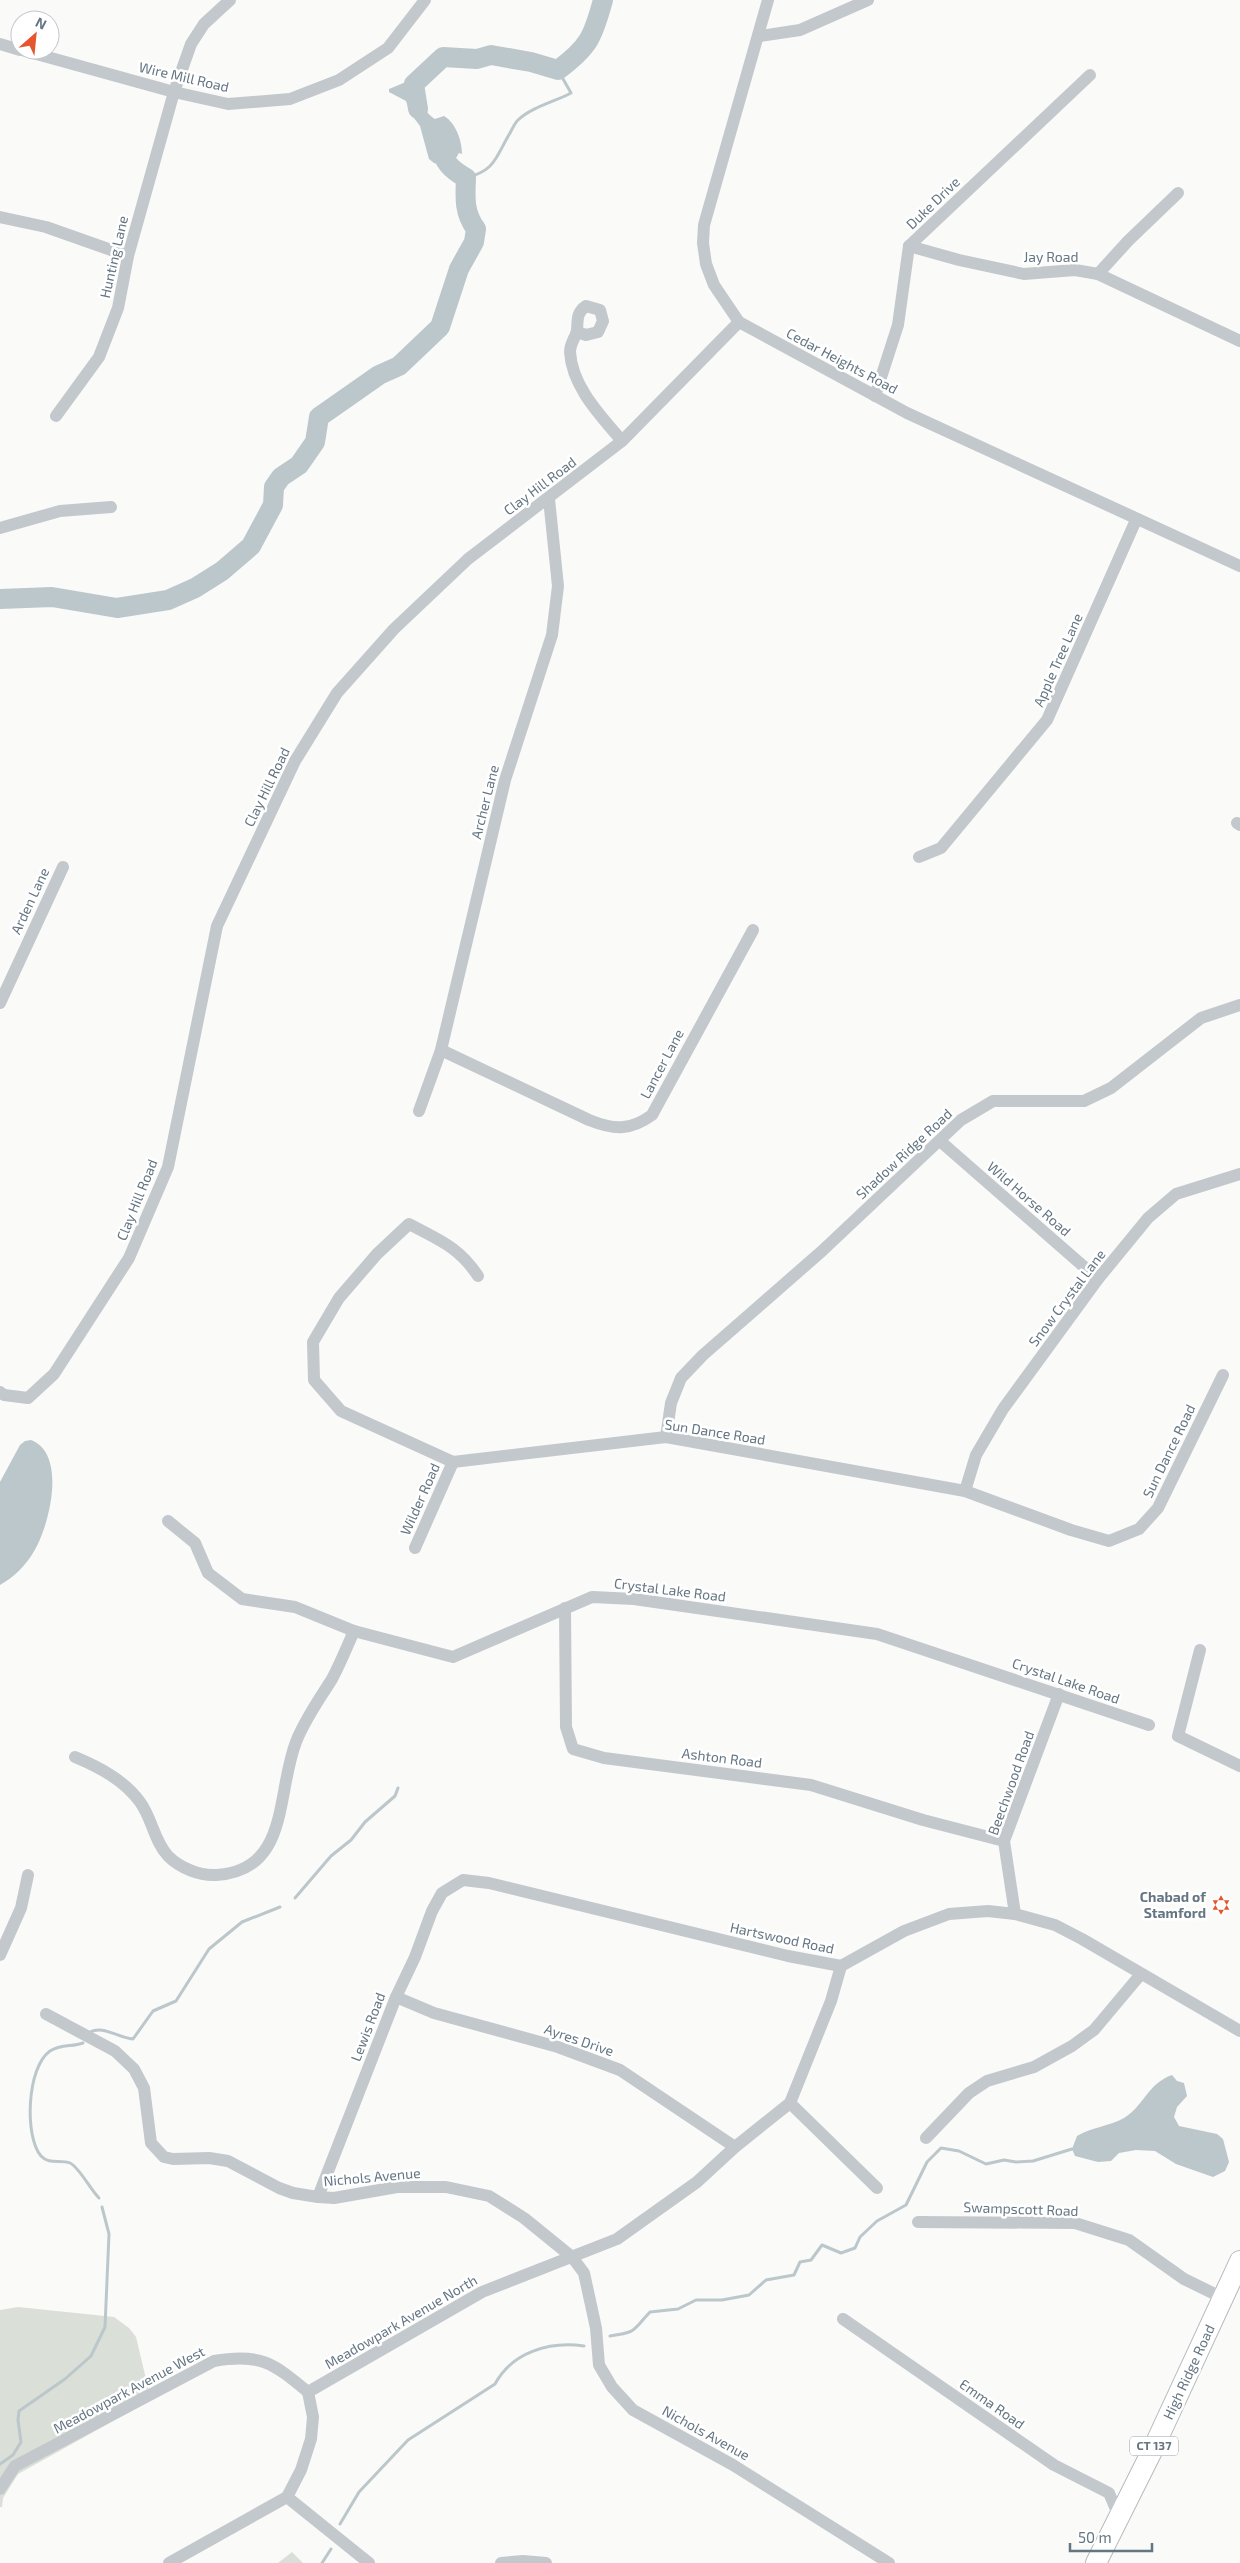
<svg xmlns="http://www.w3.org/2000/svg" width="1240" height="2563" font-family="'Exo 2',sans-serif">
	<style>
		.green { fill: #dadfd7 }
		.water { fill: #bbc7cb }
		.lines { fill: none; stroke-linecap: round; stroke-linejoin: round }
		.stream { stroke: #bbc7cb; stroke-width: 3 }
		.river { stroke: #bbc7cb; stroke-width: 20 }
		.primary-casing { stroke: #b5babe; stroke-width: 22 }
		.street { stroke: #c3c8cc; stroke-width: 12 }
		.primary { stroke: #fff; stroke-width: 20 }
		.labels { text-anchor: middle; stroke-width: 5; stroke-linejoin: round; paint-order: stroke }
		.shield { fill: #fff; stroke: #939fa8; stroke-width: 1 }
		.shield-label { font-size: 12px; font-weight: bold; fill: #657683 }
		.street-label { font-size: 14px; fill: #657683; stroke: #fff }
		.poi-label { font-size: 14px; font-weight: bold; fill: #657683; stroke: #fff; text-anchor: end }
	</style>
	<rect width="100%" height="100%" fill="#fafaf8"/>
	<g class="green">
		<path d="M18,2307L114,2317L129,2328L136,2337L151,2400L18,2474L3,2498L2,2507H0V2310Z"/>
		<path d="M292,2552L303,2563H278Z"/>
	</g>
	<g class="water">
		<path d="M406,82L423,85C422,100 422,111 435,119L444,116C456,123 462,141 462,154L459,153L450,168L434,163L429,159L420,126L411,114L406,101L389,92V89Z"/>
		<path d="M31,1440C68,1454 49,1528 33,1553C26,1565 13,1578 0,1585V1482L20,1445L25,1441Z"/>
		<path d="M1172,2075L1177,2081L1184,2083L1187,2096L1177,2107L1174,2117L1179,2126L1217,2134L1223,2139L1229,2162L1225,2171L1213,2177L1176,2164L1155,2151L1136,2150L1119,2153L1111,2161L1098,2162L1075,2156L1072,2149L1077,2136C1092,2127 1110,2126 1124,2118C1145,2105 1147,2084 1172,2075Z"/>
	</g>
	<g class="lines">
		<g class="stream">
			<path d="M466,178C496,170 495,158 510,133C512,129 515,123 518,120C532,107 554,102 571,93L558,70"/>
			<path d="M295,1898L331,1856L351,1840L365,1822L395,1796L398,1788"/>
			<path d="M89,2033C102,2024 118,2038 133,2039L153,2011L176,2001L209,1949L242,1922L280,1907"/>
			<path d="M83,2043C72,2047 61,2044 50,2051C27,2067 24,2136 41,2156C49,2165 61,2159 70,2163C79,2167 90,2189 99,2198"/>
			<path d="M610,2336C638,2332 632,2331 650,2312L678,2309L696,2300H722L749,2295L766,2280L794,2275L800,2262L811,2260L822,2245L841,2253L855,2248L860,2237L877,2221L906,2205L927,2162L941,2148L959,2151L986,2164L1004,2160L1016,2162L1033,2161L1072,2149"/>
			<path d="M0,2464L13,2455L21,2442L18,2420L19,2411L65,2379L91,2356L105,2327L109,2234L102,2207"/>
			<path d="M340,2524L359,2492L408,2440L495,2384C512,2352 550,2341 584,2346"/>
			<path d="M322,2563L331,2549"/>
		</g>
		<g class="river">
			<path d="M418,109L414,84L443,57L477,59L491,55L531,62L558,70C589,47 593,37 603,0"/>
			<path d="M0,599L52,597L117,608L168,600L195,588L222,571L251,546L273,505L274,487L281,477L299,465L315,442L319,417L379,375L399,366L440,327L459,269L474,242L476,229C464,213 465,198 466,178C450,169 444,162 439,144"/>
		</g>
		<g class="primary-casing">
			<path id="primary" d="M1096,2563L1152,2451L1240,2261"/>
		</g>
		<g class="street">
			<path d="M768,0L704,225L703,243L706,264L714,285L739,322L907,413L1240,566"/>
			<path d="M760,36L800,30L868,0"/>
			<path d="M0,44L20,50"/>
			<path d="M22,50L174,92L228,104L290,99L339,80L388,48L425,0"/>
			<path d="M0,217L46,227L128,256"/>
			<path d="M909,246L959,260L1024,274L1075,270L1098,274L1240,341"/>
			<path d="M1098,274L1128,241L1178,193"/>
			<path d="M577,332L586,335L598,332L603,321L600,310L586,306C576,313 578,320 577,330C576,337 570,343 570,352C572,387 601,416 622,441"/>
			<path d="M875,396L898,325L909,246L1090,75"/>
			<path d="M56,416L99,357L118,308L128,256L174,92L191,44L204,24L230,0"/>
			<path d="M0,528L60,511L111,507"/>
			<path d="M1237,823L1240,825"/>
			<path d="M919,857L941,848L1047,720L1136,520"/>
			<path d="M0,1003L63,867"/>
			<path d="M441,1050L589,1120C614,1130 630,1131 652,1115L753,930"/>
			<path d="M419,1111L441,1050L505,780L552,635L558,586L549,499"/>
			<path d="M940,1141L1098,1279"/>
			<path d="M478,1276C459,1247 439,1240 409,1224L377,1254L339,1298L313,1342L314,1380L341,1411L453,1462L666,1437L965,1491L1071,1530L1109,1541L1139,1529L1158,1508L1223,1375"/>
			<path d="M0,1392L4,1395L28,1398L54,1374L129,1258L168,1167L217,926L295,761L337,693L394,629L468,559L622,441L739,322"/>
			<path d="M666,1437L671,1403L681,1378L703,1355L822,1251L961,1120L993,1101H1084L1111,1088L1201,1018L1240,1005"/>
			<path d="M965,1491L976,1455L1003,1409L1098,1279L1148,1218L1176,1194L1240,1174"/>
			<path d="M168,1521L195,1543L208,1573L242,1599L295,1607L354,1631L453,1657L592,1597L634,1599L877,1634L1149,1725"/>
			<path d="M415,1548L453,1462"/>
			<path d="M565,1608L566,1727L573,1749L604,1758L811,1785L923,1820L1004,1841"/>
			<path d="M1200,1650L1178,1736L1240,1766"/>
			<path d="M75,1757C99,1767 124,1780 140,1802C152,1818 154,1841 168,1856C180,1868 200,1876 216,1875C290,1871 276,1793 296,1742C305,1719 319,1700 332,1679C340,1664 347,1647 354,1631"/>
			<path d="M1015,1914L1004,1841L1059,1694"/>
			<path d="M0,1955L21,1908L28,1875"/>
			<path d="M396,1997L434,2013L558,2047L620,2070L735,2147"/>
			<path d="M46,2014L115,2051L134,2069L144,2088L151,2143L164,2157L173,2159L209,2158L228,2161L279,2188L293,2193L318,2197L334,2198L397,2187H446L489,2196L524,2218L572,2257L584,2273L596,2328L599,2365L612,2387L633,2410L733,2465L889,2563"/>
			<path d="M790,2103L877,2188"/>
			<path d="M926,2138L969,2093L987,2081L1034,2067L1072,2046L1094,2030L1141,1974"/>
			<path d="M318,2197L396,1997L415,1957L432,1911L442,1893L463,1880L489,1883L788,1956L841,1966L904,1931L949,1914L988,1911L1015,1914L1055,1925L1082,1939L1240,2031"/>
			<path d="M918,2222L1075,2223L1129,2240L1184,2279L1223,2298"/>
			<path d="M843,2319L1054,2465L1109,2493L1115,2507L1122,2511"/>
			<path d="M308,2392L482,2292L617,2239L697,2182L735,2147L790,2103L831,2001L841,1966"/>
			<path d="M0,2489L15,2466L214,2361C261,2353 273,2363 308,2392"/>
			<path d="M287,2497L369,2563"/>
			<path d="M169,2563L287,2497L301,2470L311,2439L313,2417L308,2392"/>
			<path d="M501,2563L523,2561L546,2563"/>
		</g>
		<use href="#primary" class="primary"/>
	</g>
	<defs>
		<g id="synagogue-bare" transform="scale(1.5)"><path d="M0-6.5L5.6 3.2H-5.6ZM0 6.5L5.6-3.2H-5.6Z" fill="#e4572e" stroke="#fff" stroke-width="2.5" paint-order="stroke"/></g>
	</defs>
	<g fill-rule="evenodd">
		<use href="#synagogue-bare" x="1221" y="1905"/>
	</g>
	<g class="labels">
		<rect class="shield" x="1130" y="2436.5" width="48" height="19" rx="4"/>
		<g class="shield-label">
			<text x="1154" y="2450">CT 137</text>
		</g>
		<g class="street-label">
			<text transform="translate(184 77) rotate(13)" y="5">Wire Mill Road</text>
			<text transform="translate(933 203) rotate(-44)" y="5">Duke Drive</text>
			<text transform="translate(114 257) rotate(-77)" y="5">Hunting Lane</text>
			<text x="1051" y="262">Jay Road</text>
			<text transform="translate(842 361) rotate(28)" y="5">Cedar Heights Road</text>
			<text transform="translate(540 486) rotate(-37)" y="5">Clay Hill Road</text>
			<text transform="translate(1058 660) rotate(-66)" y="5">Apple Tree Lane</text>
			<text transform="translate(267 787) rotate(-64)" y="5">Clay Hill Road</text>
			<text transform="translate(485 802) rotate(-76)" y="5">Archer Lane</text>
			<text transform="translate(30 901) rotate(-65)" y="5">Arden Lane</text>
			<text transform="translate(662 1064) rotate(-62)" y="5">Lancer Lane</text>
			<text transform="translate(904 1154) rotate(-43)" y="5">Shadow Ridge Road</text>
			<text transform="translate(1029 1199) rotate(41)" y="5">Wild Horse Road</text>
			<text transform="translate(137 1200) rotate(-68)" y="5">Clay Hill Road</text>
			<text transform="translate(1067 1298) rotate(-53)" y="5">Snow Crystal Lane</text>
			<text transform="translate(715 1432) rotate(9)" y="5">Sun Dance Road</text>
			<text transform="translate(1169 1451) rotate(-64)" y="5">Sun Dance Road</text>
			<text transform="translate(420 1499) rotate(-66)" y="5">Wilder Road</text>
			<text transform="translate(670 1590) rotate(7)" y="5">Crystal Lake Road</text>
			<text transform="translate(1066 1681) rotate(19)" y="5">Crystal Lake Road</text>
			<text transform="translate(722 1758) rotate(7)" y="5">Ashton Road</text>
			<text transform="translate(1011 1783) rotate(-70)" y="5">Beechwood Road</text>
			<text transform="translate(782 1938) rotate(12)" y="5">Hartswood Road</text>
			<text transform="translate(368 2027) rotate(-69)" y="5">Lewis Road</text>
			<text transform="translate(579 2040) rotate(19)" y="5">Ayres Drive</text>
			<text transform="translate(372 2177) rotate(-5)" y="5">Nichols Avenue</text>
			<text transform="translate(1021 2209) rotate(2)" y="5">Swampscott Road</text>
			<text transform="translate(401 2322) rotate(-30)" y="5">Meadowpark Avenue North</text>
			<text transform="translate(1189 2372) rotate(-65)" y="5">High Ridge Road</text>
			<text transform="translate(129 2390) rotate(-28)" y="5">Meadowpark Avenue West</text>
			<text transform="translate(992 2404) rotate(35)" y="5">Emma Road</text>
			<text transform="translate(706 2433) rotate(29)" y="5">Nichols Avenue</text>
		</g>
		<g class="poi-label">
			<text x="1206" y="1902">Chabad of<tspan x="1206" dy="16">Stamford</tspan></text>
		</g>
	</g>
	<g transform="translate(35 35) rotate(27)"><circle r="24" fill="#ffffff" stroke="#c1c8cd"/>
	<path d="M0-4L9 19L0 12L-9 19Z" fill="#e4572e"/>
	<text y="-8" font-size="14" font-weight="bold" text-anchor="middle" fill="#657683">N</text>
	</g>
	<path d="M1070 2543v8h82v-8" fill="none" stroke="#657683" stroke-width="2.5"/>
	<text x="1078" y="2543" font-size="15" fill="#657683" stroke="#ffffff" stroke-width="4" paint-order="stroke">50 m</text>
</svg>
